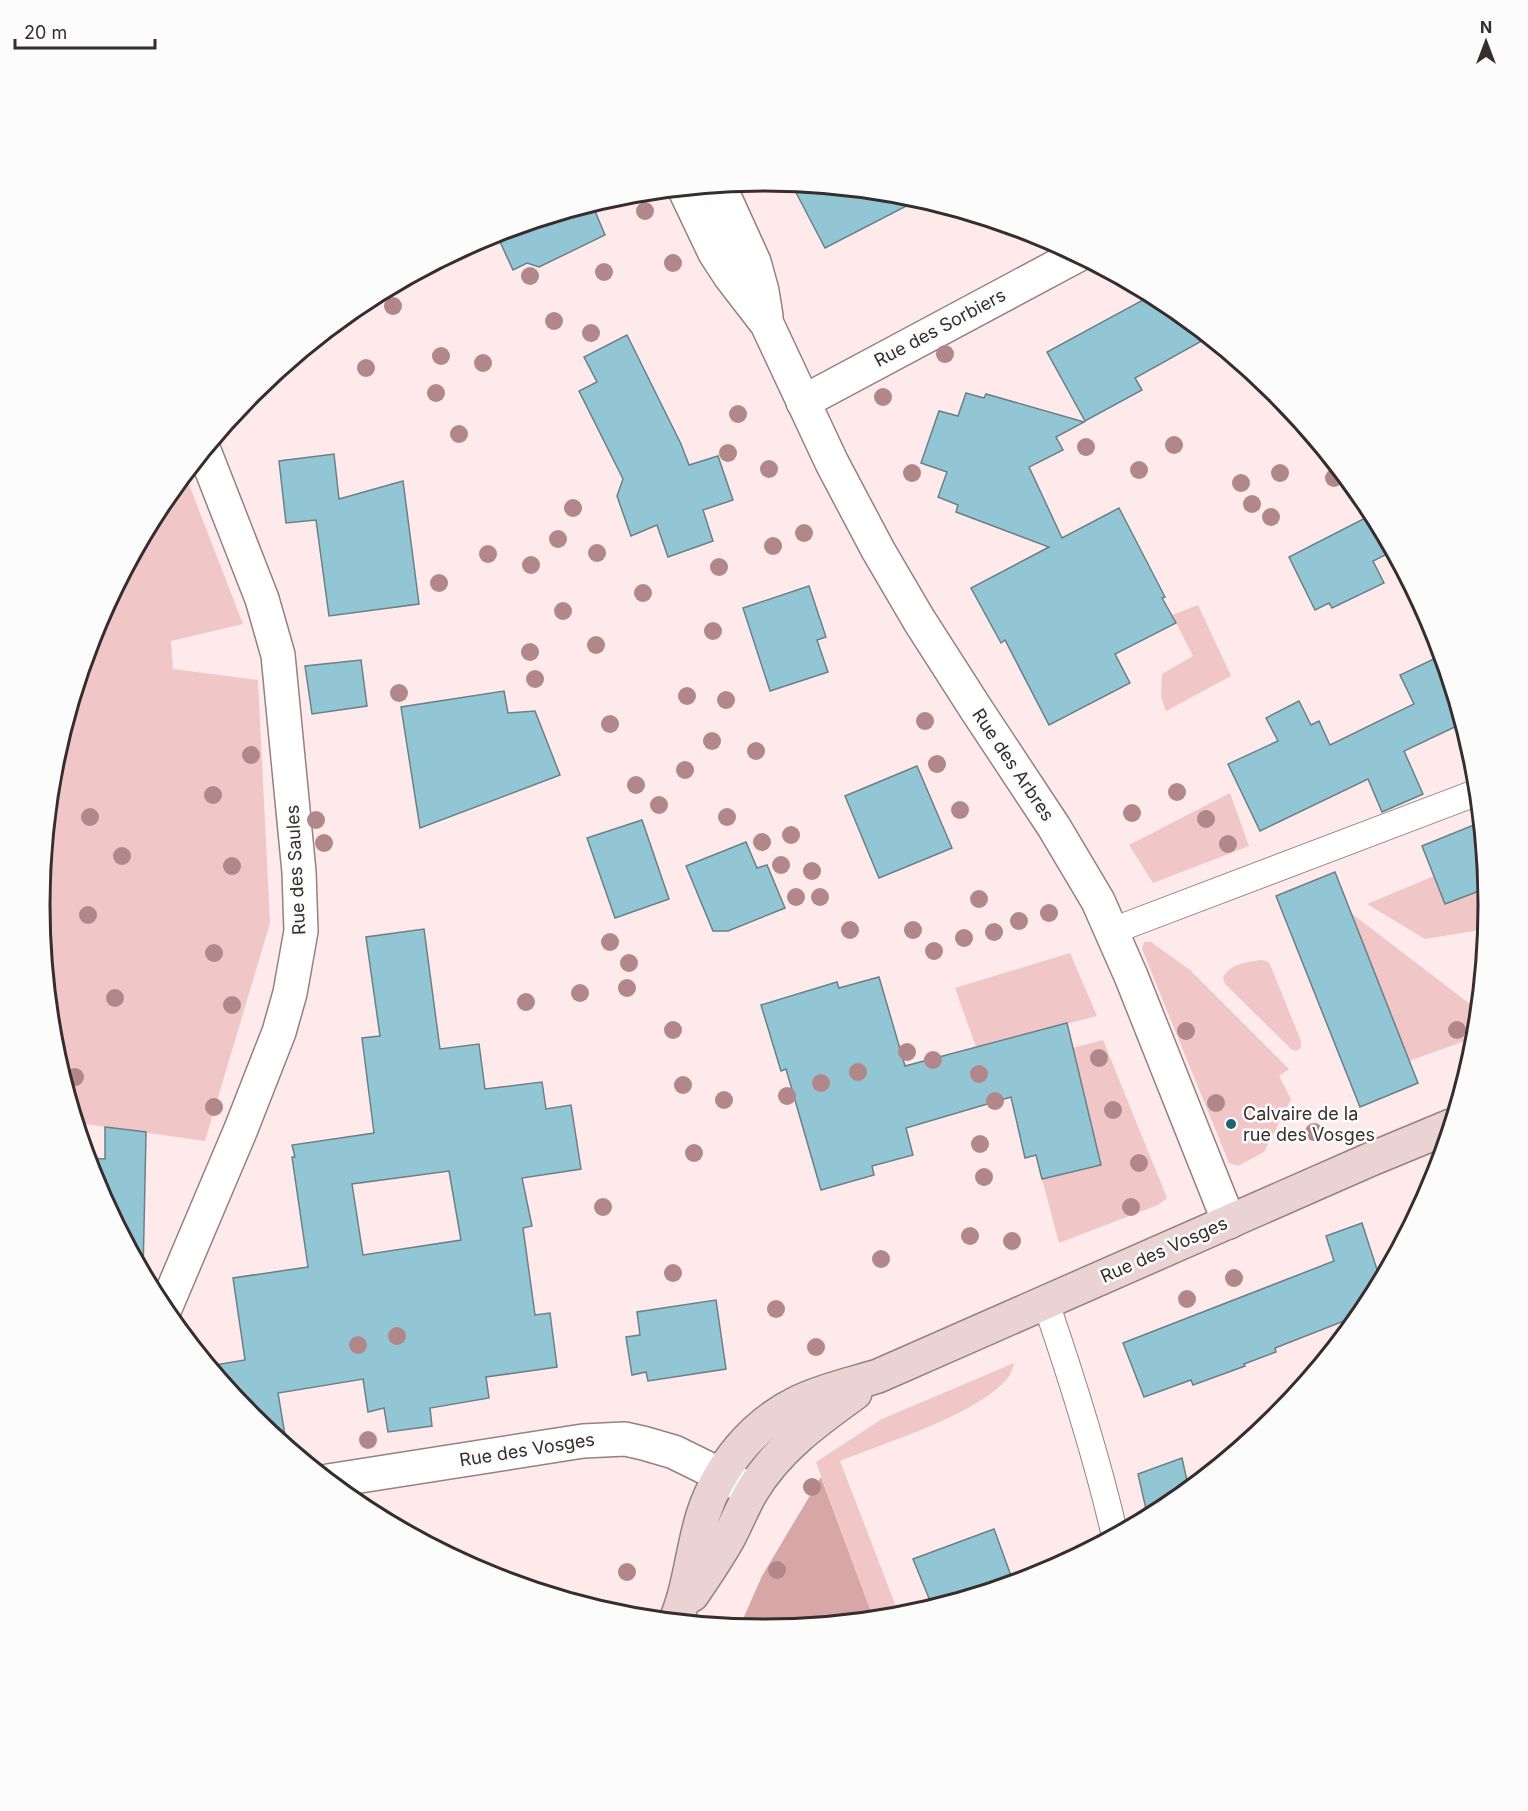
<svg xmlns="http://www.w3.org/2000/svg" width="1528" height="1811" font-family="Inter,sans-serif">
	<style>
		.green { fill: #f1c6c7 }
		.forest { fill: #d7a7a7 }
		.building { fill: #93c6d5; stroke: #6a8086; stroke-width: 1.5; fill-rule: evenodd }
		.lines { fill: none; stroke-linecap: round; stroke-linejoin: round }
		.lane-casing { stroke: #968080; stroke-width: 28 }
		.street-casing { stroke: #968080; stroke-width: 36 }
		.secondary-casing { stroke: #968080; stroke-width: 36 }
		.lane { stroke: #fff; stroke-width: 26 }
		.street { stroke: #fff; stroke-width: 33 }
		.secondary { stroke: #ebd3d4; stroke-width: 33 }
		.tree { fill: #b28789 }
		.poi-dot { fill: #1d6373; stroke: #fcfcfc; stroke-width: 2 }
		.labels { text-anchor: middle; stroke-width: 5; stroke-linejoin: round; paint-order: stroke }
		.street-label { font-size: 18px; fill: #362d2d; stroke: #fcfcfc }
		.poi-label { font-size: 18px; fill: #362d2d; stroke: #fcfcfc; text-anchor: start }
		.rim { fill: none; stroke: #362d2d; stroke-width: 3 }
	</style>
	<rect width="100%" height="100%" fill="#feeaea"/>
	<g class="green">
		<path d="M185,474L243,624L171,641L173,669L258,680L270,923L205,1141L86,1124V1155L53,1047L39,906L53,764L94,628L161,502Z"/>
		<path d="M1198,605L1231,676L1166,711L1161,697L1162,674L1193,656L1172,615Z"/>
		<path d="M1230,793L1249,846L1153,883L1129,845Z"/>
		<path d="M1434,876L1445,904L1487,888L1489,906L1487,929L1425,939L1367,904Z"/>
		<path d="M1351,913L1479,1011L1476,1037L1409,1061Z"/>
		<path d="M1144,942H1151L1190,970L1289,1069L1279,1076L1291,1099L1264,1152L1238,1166L1229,1163L1142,949Z"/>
		<path d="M1070,953L1097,1016L976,1047L955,988Z"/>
		<path d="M1262,960L1269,962L1301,1041V1048L1296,1051L1291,1049L1225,984L1223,977C1232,963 1247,962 1262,960Z"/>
		<path d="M1103,1040L1167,1198L1158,1205L1059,1243L1042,1179L1101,1165L1084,1093L1057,1052Z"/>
		<path d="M1014,1363C1013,1367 1011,1373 1009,1376C983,1413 884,1443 840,1461L900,1617L874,1620L816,1462L882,1419Z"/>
	</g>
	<path class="forest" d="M821,1477L874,1620L764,1630L739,1628L762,1576Z"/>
	<g class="building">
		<path d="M791,183L906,195L920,199L825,248Z"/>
		<path d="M592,204L605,235L539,267L527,263L513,270L496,233Z"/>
		<path d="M1152,295L1167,303L1209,337L1135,378L1142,390L1085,421L1047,352Z"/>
		<path d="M627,335L681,444L689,465L718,456L733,500L703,510L713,541L668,557L657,525L631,536L617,496L623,479L579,391L597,382L584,357Z"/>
		<path d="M966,393L984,398L986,394L1084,422L1056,437L1063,450L1029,467L1062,538L1119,508L1165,597L1162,598L1176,623L1115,654L1130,683L1049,725L1005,640L1001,643L971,588L1049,547L956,512L958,505L938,497L947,472L921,463L939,411L958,416Z"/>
		<path d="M334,454L339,499L403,481L419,604L329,616L316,520L286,523L279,461Z"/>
		<path d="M1373,514L1393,551L1373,561L1384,583L1332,608L1329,603L1315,610L1289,557Z"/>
		<path d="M809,586L826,637L817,640L828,672L770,691L743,608Z"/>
		<path d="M1442,655L1463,723L1404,751L1423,794L1382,812L1368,779L1260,831L1228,764L1278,741L1266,718L1299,701L1311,725L1319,721L1330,745L1414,704L1400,675Z"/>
		<path d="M361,660L367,706L312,714L305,666Z"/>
		<path d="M504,691L508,713L535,711L560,775L420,828L401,707Z"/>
		<path d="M917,766L952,848L879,878L845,796Z"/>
		<path d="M642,820L669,899L615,918L587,838Z"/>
		<path d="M1481,822L1487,888L1445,904L1422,846Z"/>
		<path d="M746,842L757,868L767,865L785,908L728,931H713L686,866Z"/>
		<path d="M1335,872L1418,1083L1360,1107L1276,896Z"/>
		<path d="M424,929L440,1049L479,1044L485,1089L542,1082L546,1109L571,1105L581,1169L522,1178L532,1226L523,1228L535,1315L550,1313L557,1367L486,1377L489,1398L430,1408L432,1426L388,1432L384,1408L368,1412L363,1379L278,1393L287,1447L251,1418L209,1366L245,1360L233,1278L308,1267L292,1157H295L292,1145L374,1133L362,1038L380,1036L366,937ZM449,1171L461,1240L363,1255L352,1184Z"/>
		<path d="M879,977L905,1066L1067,1023L1101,1165L1042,1179L1036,1155L1025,1158L1011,1097L906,1128L913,1155L872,1166L874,1175L821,1190L786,1069L781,1071L761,1005L837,982L839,988Z"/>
		<path d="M105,1127L146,1132L143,1275L94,1183L87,1158L105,1159Z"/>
		<path d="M1362,1223L1381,1282L1362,1314L1275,1348L1276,1352L1244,1364L1245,1366L1193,1385L1191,1380L1144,1397L1123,1343L1334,1261L1326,1236Z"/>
		<path d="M716,1300L726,1369L648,1381L646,1372L632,1375L626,1337L640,1335L637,1312Z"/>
		<path d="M1182,1458L1189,1490L1167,1509L1148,1518L1138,1474Z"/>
		<path d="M994,1529L1014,1584L933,1608L913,1559Z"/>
	</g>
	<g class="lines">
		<g class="lane-casing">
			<g id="lane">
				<path d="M1112,931L1478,792"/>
				<path d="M1046,1303C1072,1379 1097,1457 1115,1536"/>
			</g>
		</g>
		<g class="street-casing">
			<g id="street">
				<path d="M719,185L754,262L762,291L766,316"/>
				<path d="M684,188L715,253L730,276L767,324L832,463L878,550L919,620L976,709L1054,827L1098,901L1131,976L1229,1222"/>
				<path d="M803,402L1078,255"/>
				<path d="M164,1311L241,1129L279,1032L290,993L301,931L299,872L278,655L262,599L205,453"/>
				<path d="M328,1481L583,1441L625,1439L643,1443L674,1452L745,1487"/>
			</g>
		</g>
		<g class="secondary-casing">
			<g id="secondary">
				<path d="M692,1595C705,1576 718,1557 729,1537C737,1522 743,1506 752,1491C777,1449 816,1421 855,1393"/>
				<path d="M675,1622C690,1588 692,1550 703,1515C719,1466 753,1424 799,1402C824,1390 852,1384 878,1376L1369,1160L1451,1126"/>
			</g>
		</g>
		<use href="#lane" class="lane"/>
		<use href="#street" class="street"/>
		<use href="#secondary" class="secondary"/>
	</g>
	<g class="tree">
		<circle cx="645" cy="211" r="9"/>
		<circle cx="673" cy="263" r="9"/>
		<circle cx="604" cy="272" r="9"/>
		<circle cx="530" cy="276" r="9"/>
		<circle cx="393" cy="306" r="9"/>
		<circle cx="554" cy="321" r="9"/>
		<circle cx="591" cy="333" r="9"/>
		<circle cx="945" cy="354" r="9"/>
		<circle cx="441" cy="356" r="9"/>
		<circle cx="483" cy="363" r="9"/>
		<circle cx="366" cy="368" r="9"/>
		<circle cx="436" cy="393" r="9"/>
		<circle cx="883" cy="397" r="9"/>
		<circle cx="738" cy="414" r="9"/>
		<circle cx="459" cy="434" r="9"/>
		<circle cx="1174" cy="445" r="9"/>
		<circle cx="1086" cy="447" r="9"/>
		<circle cx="728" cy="453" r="9"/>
		<circle cx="769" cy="469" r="9"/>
		<circle cx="1139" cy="470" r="9"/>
		<circle cx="912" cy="473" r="9"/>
		<circle cx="1280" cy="473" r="9"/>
		<circle cx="1334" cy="478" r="9"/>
		<circle cx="1241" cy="483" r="9"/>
		<circle cx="1252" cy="504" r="9"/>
		<circle cx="573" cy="508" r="9"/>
		<circle cx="1271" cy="517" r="9"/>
		<circle cx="804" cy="533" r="9"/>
		<circle cx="558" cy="539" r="9"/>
		<circle cx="773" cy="546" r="9"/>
		<circle cx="597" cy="553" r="9"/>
		<circle cx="488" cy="554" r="9"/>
		<circle cx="531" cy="565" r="9"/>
		<circle cx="719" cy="567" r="9"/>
		<circle cx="439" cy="583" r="9"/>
		<circle cx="643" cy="593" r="9"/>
		<circle cx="563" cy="611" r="9"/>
		<circle cx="713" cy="631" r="9"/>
		<circle cx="596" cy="645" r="9"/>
		<circle cx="530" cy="652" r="9"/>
		<circle cx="535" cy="679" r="9"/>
		<circle cx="399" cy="693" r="9"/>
		<circle cx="687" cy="696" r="9"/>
		<circle cx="726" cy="700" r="9"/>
		<circle cx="925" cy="721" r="9"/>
		<circle cx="610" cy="724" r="9"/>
		<circle cx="712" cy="741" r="9"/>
		<circle cx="756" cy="751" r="9"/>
		<circle cx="251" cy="755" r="9"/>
		<circle cx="937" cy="764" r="9"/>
		<circle cx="685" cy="770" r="9"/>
		<circle cx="636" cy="785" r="9"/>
		<circle cx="1177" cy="792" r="9"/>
		<circle cx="213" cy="795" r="9"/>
		<circle cx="659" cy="805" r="9"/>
		<circle cx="960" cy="810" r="9"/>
		<circle cx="1132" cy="813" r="9"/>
		<circle cx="90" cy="817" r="9"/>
		<circle cx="727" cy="817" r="9"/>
		<circle cx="1206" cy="819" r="9"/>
		<circle cx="316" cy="820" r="9"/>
		<circle cx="791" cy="835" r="9"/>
		<circle cx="762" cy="842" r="9"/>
		<circle cx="324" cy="843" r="9"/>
		<circle cx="1228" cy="844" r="9"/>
		<circle cx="122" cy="856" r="9"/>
		<circle cx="781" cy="865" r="9"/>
		<circle cx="232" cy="866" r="9"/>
		<circle cx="812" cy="871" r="9"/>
		<circle cx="796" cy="897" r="9"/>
		<circle cx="820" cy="897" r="9"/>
		<circle cx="979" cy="899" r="9"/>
		<circle cx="1049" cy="913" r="9"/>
		<circle cx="88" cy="915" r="9"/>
		<circle cx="1019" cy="921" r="9"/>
		<circle cx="850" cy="930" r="9"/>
		<circle cx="913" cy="930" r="9"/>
		<circle cx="994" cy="932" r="9"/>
		<circle cx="964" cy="938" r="9"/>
		<circle cx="610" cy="942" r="9"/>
		<circle cx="934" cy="951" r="9"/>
		<circle cx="214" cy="953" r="9"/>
		<circle cx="629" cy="963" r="9"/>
		<circle cx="627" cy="988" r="9"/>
		<circle cx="580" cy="993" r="9"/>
		<circle cx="115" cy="998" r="9"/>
		<circle cx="526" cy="1002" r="9"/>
		<circle cx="232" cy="1005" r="9"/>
		<circle cx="673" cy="1030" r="9"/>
		<circle cx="1457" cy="1030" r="9"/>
		<circle cx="1186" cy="1031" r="9"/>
		<circle cx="907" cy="1052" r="9"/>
		<circle cx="1099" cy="1058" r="9"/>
		<circle cx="933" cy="1060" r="9"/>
		<circle cx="858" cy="1072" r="9"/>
		<circle cx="979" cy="1074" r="9"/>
		<circle cx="75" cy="1077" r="9"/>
		<circle cx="821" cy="1083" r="9"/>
		<circle cx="683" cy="1085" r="9"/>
		<circle cx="787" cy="1096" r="9"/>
		<circle cx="724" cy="1100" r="9"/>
		<circle cx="995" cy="1101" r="9"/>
		<circle cx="1216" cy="1103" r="9"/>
		<circle cx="214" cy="1107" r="9"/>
		<circle cx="1113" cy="1110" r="9"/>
		<circle cx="1314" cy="1132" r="9"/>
		<circle cx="980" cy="1144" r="9"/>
		<circle cx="694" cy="1153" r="9"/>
		<circle cx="1139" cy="1163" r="9"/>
		<circle cx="984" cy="1177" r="9"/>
		<circle cx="603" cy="1207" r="9"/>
		<circle cx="1131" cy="1207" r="9"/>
		<circle cx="970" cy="1236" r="9"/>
		<circle cx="1012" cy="1241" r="9"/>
		<circle cx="881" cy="1259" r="9"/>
		<circle cx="673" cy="1273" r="9"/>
		<circle cx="1234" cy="1278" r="9"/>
		<circle cx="1187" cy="1299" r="9"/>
		<circle cx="776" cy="1309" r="9"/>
		<circle cx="397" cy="1336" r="9"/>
		<circle cx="358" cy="1345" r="9"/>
		<circle cx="816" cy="1347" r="9"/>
		<circle cx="368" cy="1440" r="9"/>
		<circle cx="812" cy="1487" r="9"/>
		<circle cx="777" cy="1570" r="9"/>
		<circle cx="627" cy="1572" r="9"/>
	</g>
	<circle class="poi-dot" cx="1231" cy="1124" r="6"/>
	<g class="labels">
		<g class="street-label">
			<text transform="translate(940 328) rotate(-28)" y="6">Rue des Sorbiers</text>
			<text transform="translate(1013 765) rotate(56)" y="6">Rue des Arbres</text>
			<text transform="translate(296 870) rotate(-93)" y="6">Rue des Saules</text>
			<text transform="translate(1164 1250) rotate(-24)" y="6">Rue des Vosges</text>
			<text transform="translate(527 1450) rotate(-9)" y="6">Rue des Vosges</text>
		</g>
		<g class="poi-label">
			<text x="1243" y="1120">Calvaire de la<tspan x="1243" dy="21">rue des Vosges</tspan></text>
		</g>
	</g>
	<path d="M0 0H1528V1811H0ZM50 905a714 714 0 1 1 1428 0a714 714 0 1 1-1428 0Z" fill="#fcfcfc" fill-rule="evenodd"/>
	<path class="rim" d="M50 905a714 714 0 1 1 1428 0a714 714 0 1 1-1428 0Z"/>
	<g transform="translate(1486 42)" stroke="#fcfcfc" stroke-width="4.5" paint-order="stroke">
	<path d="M0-4.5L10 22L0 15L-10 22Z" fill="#362d2d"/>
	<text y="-9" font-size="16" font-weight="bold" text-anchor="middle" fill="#362d2d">N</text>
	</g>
	<path d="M15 39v9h140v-9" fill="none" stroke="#362d2d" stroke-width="3"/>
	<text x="24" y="39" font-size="18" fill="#362d2d" stroke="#fcfcfc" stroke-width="4.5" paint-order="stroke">20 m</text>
</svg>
